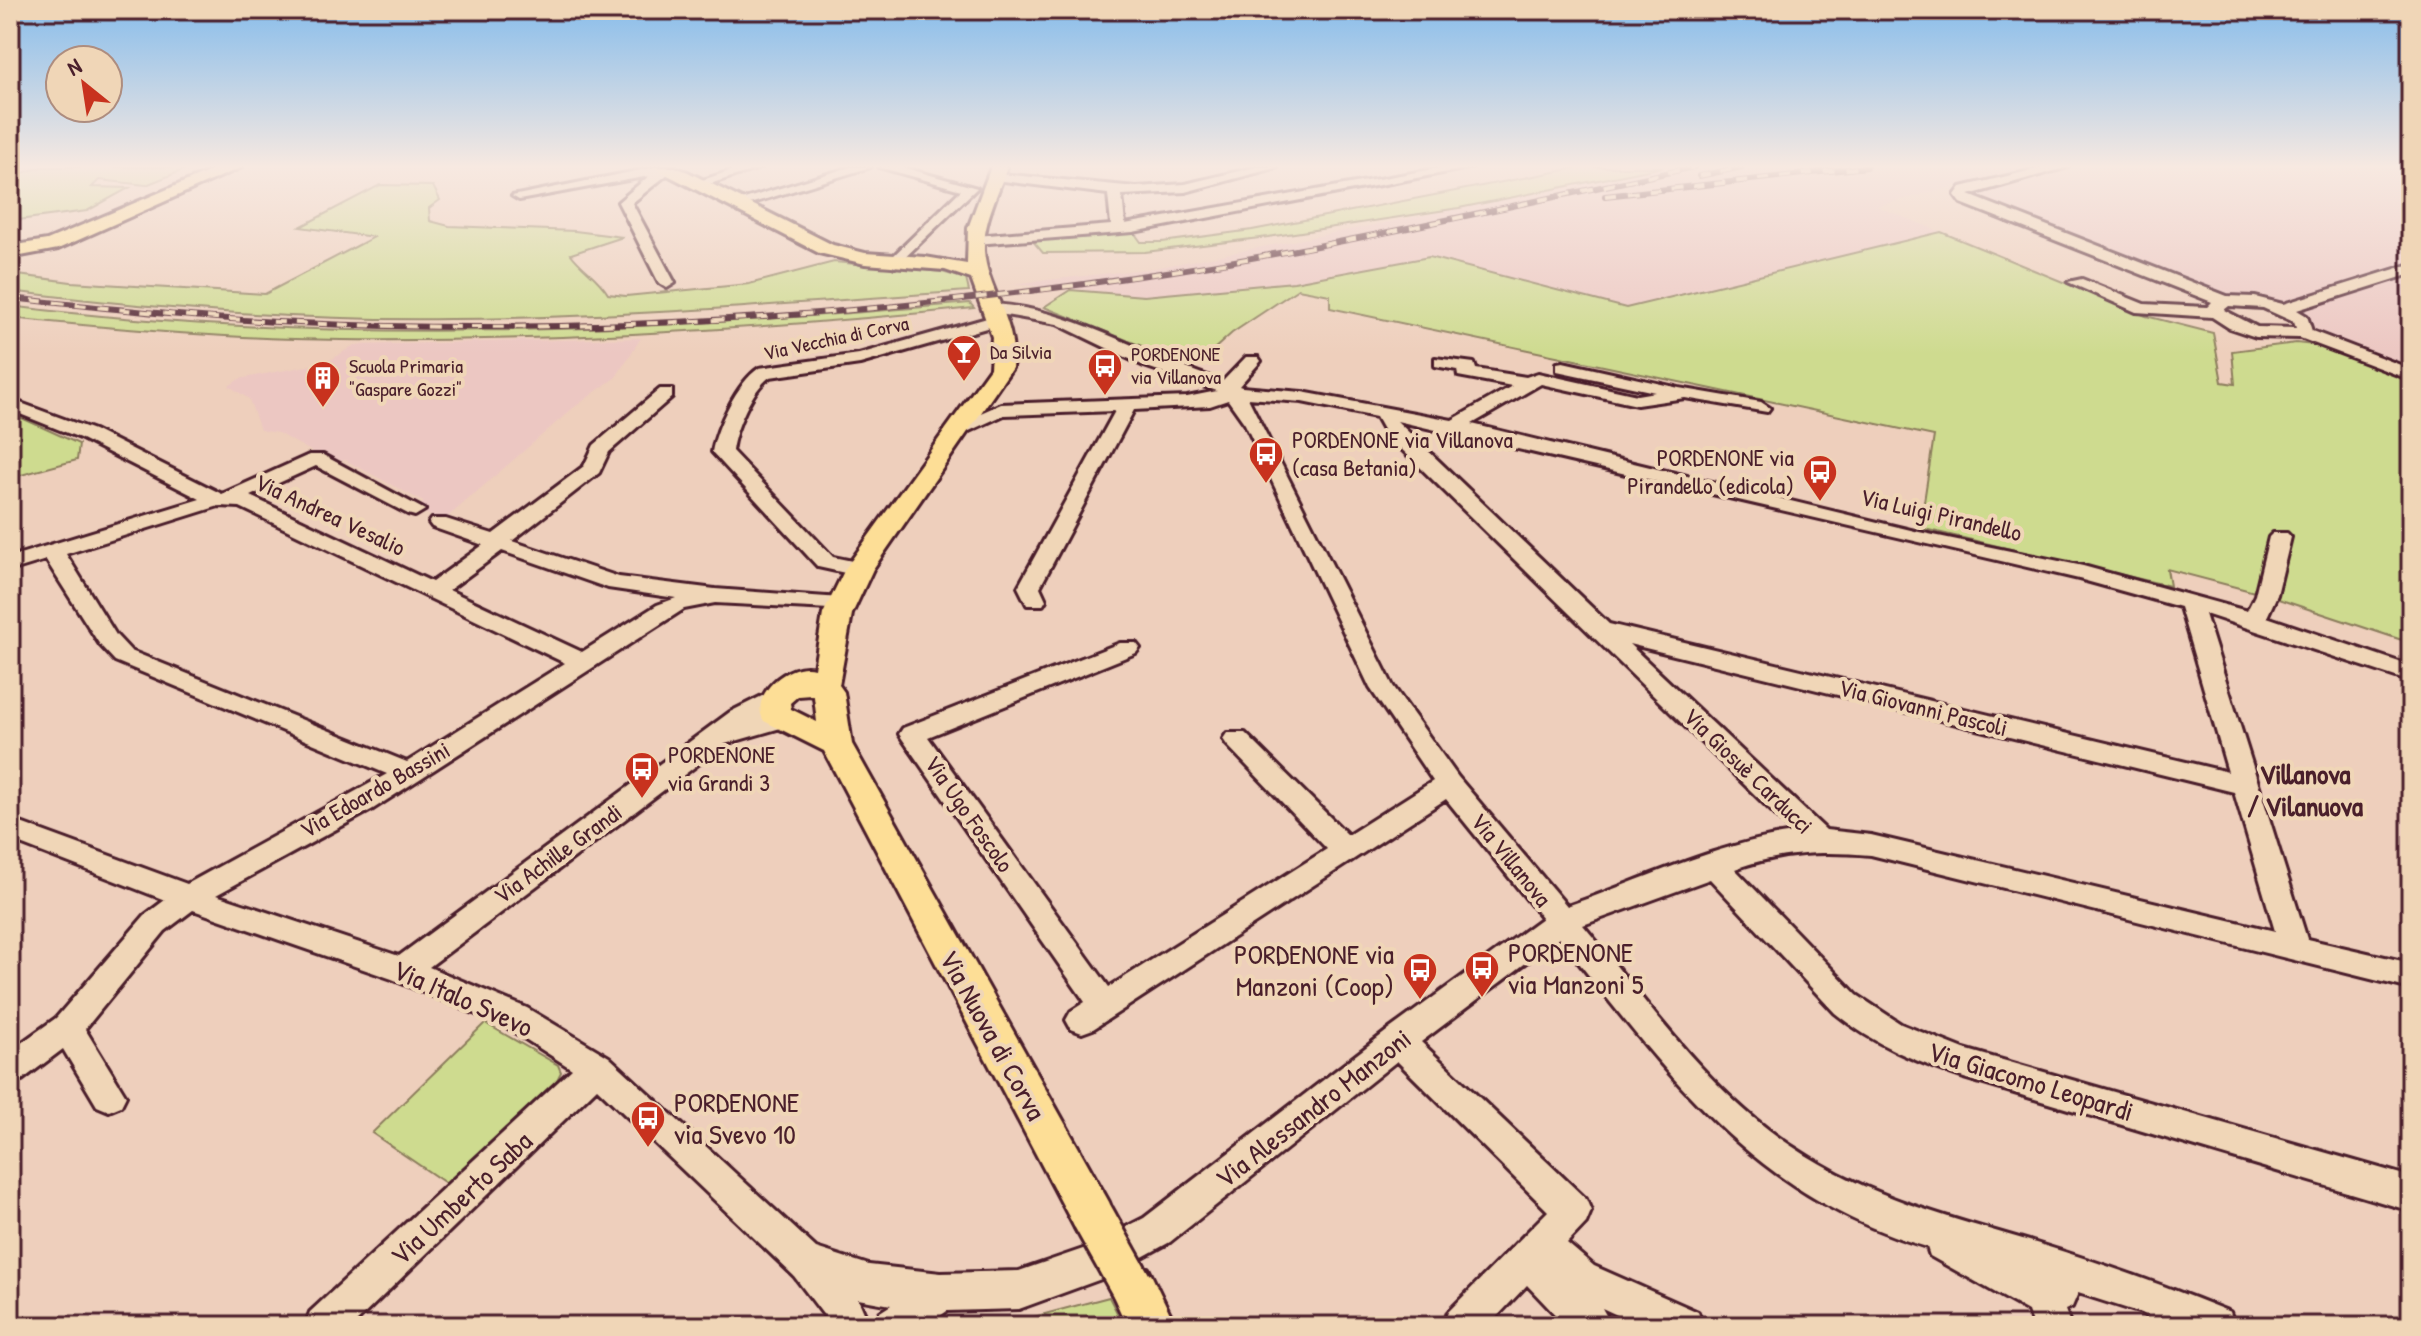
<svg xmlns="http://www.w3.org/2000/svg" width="2421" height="1336" font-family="'Patrick Hand',sans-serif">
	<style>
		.built { fill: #ecc7c2 }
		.green { fill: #cedb8f; stroke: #8c7d5d; stroke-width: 2 }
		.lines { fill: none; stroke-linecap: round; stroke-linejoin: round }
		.minor-casing { stroke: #4a1f2b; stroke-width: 6 }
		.major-casing { stroke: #4a1f2b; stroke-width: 6 }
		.minor { fill: #f0d6b7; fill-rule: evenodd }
		.major { fill: #fdde96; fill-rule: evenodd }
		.rail-casing { stroke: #4a1f2b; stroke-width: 6 }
		.rail { stroke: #f0d6b7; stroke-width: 4; stroke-dasharray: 11; stroke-linecap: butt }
		.major-bridge-casing { stroke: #4a1f2b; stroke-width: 48; stroke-linecap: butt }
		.major-bridge { stroke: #fdde96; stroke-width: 42 }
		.labels { text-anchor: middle; stroke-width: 8; stroke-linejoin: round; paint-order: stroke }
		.far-street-label { font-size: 20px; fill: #4a1f2b; stroke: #f0d6b7 }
		.far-poi-label { font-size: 20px; fill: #4a1f2b; stroke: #f0d6b7; text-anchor: start }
		.poi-label { font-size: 24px; fill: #4a1f2b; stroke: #f0d6b7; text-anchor: start }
		.street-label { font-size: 24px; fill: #4a1f2b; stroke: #f0d6b7 }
		.quarter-label { font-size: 28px; font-weight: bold; fill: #4a1f2b; stroke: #f0d6b7 }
		.near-poi-label { font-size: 28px; fill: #4a1f2b; stroke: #f0d6b7; text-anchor: start }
		.near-street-label { font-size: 28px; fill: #4a1f2b; stroke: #f0d6b7 }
	</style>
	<rect width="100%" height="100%" fill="#eecfbc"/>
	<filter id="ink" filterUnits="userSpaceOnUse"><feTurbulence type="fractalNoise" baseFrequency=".0125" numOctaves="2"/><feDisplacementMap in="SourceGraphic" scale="16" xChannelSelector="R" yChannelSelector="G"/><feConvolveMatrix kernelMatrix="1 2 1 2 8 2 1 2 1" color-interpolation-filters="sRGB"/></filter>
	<g filter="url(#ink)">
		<g class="built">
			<path d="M1669,167H2034L1876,206L1941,232L1626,308L1429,257L1294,282L1144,296L1012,284L1155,268Z"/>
			<path d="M2083,167H2411V369L1976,199L1982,191Z"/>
			<path d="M641,338L616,377L572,409L442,522L417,509L424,502L345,460L333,463L278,433L260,430L249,399L229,386L239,379L328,362L354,345Z"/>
		</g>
		<g class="green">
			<path d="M41,167H191L146,185L99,180L92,187L129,188L87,211L10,221V177Z"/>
			<path d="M1581,167H1663L1459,208L1268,237L1145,252L1043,253L1032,240L1133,231L1141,242H1162L1252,230Z"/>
			<path d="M380,185L433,186L440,200L429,208L430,221L449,226L575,231L623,237L571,254C582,269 598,277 608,294L626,296L749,284L834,262L942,272L966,279L969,291C796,303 623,318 450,319C304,321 155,309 10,291V274L71,282L265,294L374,237L300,227Z"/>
			<path d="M1941,232L2146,316L2213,333L2222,382L2235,384L2232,351L2296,343L2314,345L2411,380V643L2266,595L2167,569L2170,586L1920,528L1934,436L1330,308V295L1298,289L1232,333L1194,367L1044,307L1070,290L1144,296L1294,282L1429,257L1626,308Z"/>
			<path d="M970,303L974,308C765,329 552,342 341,340C230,339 120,329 10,318V306C329,346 651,332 970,303Z"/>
			<path d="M13,414L79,444L77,460L10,478V415Z"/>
			<path d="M485,1023L558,1065L561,1072L557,1080L447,1184L372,1133Z"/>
			<path d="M1109,1297L1124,1326H995L1003,1325Z"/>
		</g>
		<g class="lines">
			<g class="minor-casing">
				<g id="minor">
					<path d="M656,167L674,169L632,203L675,283L667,288L659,283L618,202L649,176L519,200L512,196Z"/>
					<path d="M742,167H763L700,187L693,183Z"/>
					<path d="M850,167H871L743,206L731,203Z"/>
					<path d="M879,167H902L977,188L895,267L890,265V259L961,190Z"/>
					<path d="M1256,167H1278L1185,192L1122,195L1125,224L1445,167H1474L1133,232L976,244L969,240L976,236L1111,225L1108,194L996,180L989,176L991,173L1136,187L1185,184Z"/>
					<path d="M2045,167H2068L1969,195L2227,296L2255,297L2283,304L2411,264V274L2297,310L2307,316L2312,331L2411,369V380L2300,338L2256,337L2229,328L2212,317L2136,312L2068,282L2082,279L2144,304L2207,307L2212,302L1961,203L1955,195L1961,187ZM2229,306L2263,308L2294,322L2296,328L2257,327L2224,310Z"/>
					<path d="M994,304C1078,310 1144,357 1223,381L1246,357H1258L1261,361L1239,386L1242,387L1302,392L1452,420L1512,386L1458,376L1457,370L1435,366V358L1474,363L1476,369L1526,377L1538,373L1637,395L1655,392L1557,371V363L1563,362L1679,388L1761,402L1770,408L1767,412L1685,398L1637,405L1541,384L1472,424L1919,532L2083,566L2247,611L2255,595L2269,537L2273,533H2287L2291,537L2277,595L2267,617L2411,666V682L2205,614L2307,939L2411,963V989L1871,855C1822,851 1782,852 1735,869L1857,995L1901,1024L1964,1049L2411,1177V1211L1964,1078C1917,1062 1874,1045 1835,1013L1710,879L1583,925C1646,1000 1707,1090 1790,1145C1870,1199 1946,1216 2036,1243C2102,1263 2166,1286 2230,1312L2235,1326H2163L2141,1313L2078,1293L2072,1307L2065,1310L2071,1326H2033L2028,1311L1930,1256L1927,1247C1750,1195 1668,1073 1559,938L1421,1042L1586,1199L1591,1211L1586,1223L1567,1243L1594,1266L1698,1312L1703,1326H1641L1602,1308L1612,1326H1566L1527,1285L1488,1326H1443L1448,1312L1548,1211L1397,1061L1170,1242L1104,1278L1019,1309L947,1311L926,1326H875L880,1312L891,1305L858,1299L870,1326H832L794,1276L597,1088L352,1326H305L310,1312L572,1069L505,1026L392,979L193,910L165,931L85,1029L126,1096L121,1106L109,1111L97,1106L63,1049L22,1080L10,1084V1051L56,1018L145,915L165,900L10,840V819L187,884L387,774L115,661L100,645L46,560L10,571V557L200,499L80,438L10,410V399L94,430L222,494L309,455H323L425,510L415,516L408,514L316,466L250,496L432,582L483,545L432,527L429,523L432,519H446L493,534L584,466L594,445L660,389H672V397L609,452L599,473L512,541L619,577L715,589L841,598L852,605L849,610L715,603L684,609L373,809L216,895L399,956L730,712L766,694H784L787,700L764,716L782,711L791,713L795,719L791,725L725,744L429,967L527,1008L609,1057L816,1248L869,1265L941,1273L1019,1271L1083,1249L1144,1218L1387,1031L1542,918L1446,799L1093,1029L1082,1033L1071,1029L1066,1020L1071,1011L1085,1002L903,740L899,734L903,728L1120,643H1136L1140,648L1136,653L928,737L1109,987L1327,849L1227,745L1223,739L1227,733H1245L1348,835L1433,781L1370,688L1245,424L1228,400L1210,406L1134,410L1040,587L1046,600L1043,605H1027L1018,587L1115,411L1004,415L956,437L947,431L949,427L1001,404L1187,397L1217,391L1144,366L1057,324L988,312V306ZM1248,398L1302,402L1376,417L1385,433L1794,833C1721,842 1639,881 1567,906L1458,777L1393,686ZM1397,421L2079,579L2180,607L2228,772L1609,624ZM219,506L240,507L565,663L407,762L131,651L116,635L66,554ZM502,551L608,588L676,598L657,605L582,652L449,590ZM1629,644L2234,792L2275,931L1871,835L1826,830Z"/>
					<path d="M998,315L1004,317V323L860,364L770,377C752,389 735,429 732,451L833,557L867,564L870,569L867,574L859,576L818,567L712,452C717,426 737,383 759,368L859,354Z"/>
				</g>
			</g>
			<g class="major-casing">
				<g id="major">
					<path d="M220,167H242L58,249L10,258V246L47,240Z"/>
					<path d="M652,167H675L688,172L833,245L865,253L925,257L967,264L968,228L991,167H1007C998,194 983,222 984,251C987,291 1019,323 1012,368L873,569L852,614L839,685L844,692L852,744L1109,1202L1115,1217L1109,1232L1093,1239L1077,1232L824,751L764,721C748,695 789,661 814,668L823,614L845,569L990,368L992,337L971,279L945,270L865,264L819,253ZM811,695L814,697L817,722L791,709L790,703L798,696Z"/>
					<path d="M1131,1262L1148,1268L1176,1326H1127L1108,1285L1114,1268Z"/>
				</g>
			</g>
			<use href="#minor" class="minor"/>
			<use href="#major" class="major"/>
			<g class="rail-casing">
				<g id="rail">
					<path d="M1699,176L1742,167"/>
					<path d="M1605,196L1867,167"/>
					<path d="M10,298C106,308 202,319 299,323C589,336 880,316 1167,272C1344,245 1519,204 1694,167"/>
				</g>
			</g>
			<use href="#rail" class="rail"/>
			<g class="major-bridge-casing">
				<path id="major-bridge" d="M1093,1217L1131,1285"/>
			</g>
			<use href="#major-bridge" class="major-bridge"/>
		</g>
	</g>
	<linearGradient id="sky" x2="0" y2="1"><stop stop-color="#86bceb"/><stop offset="0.47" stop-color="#f7e9e1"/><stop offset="1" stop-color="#f7e9e1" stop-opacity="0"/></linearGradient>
	<rect width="2421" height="354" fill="url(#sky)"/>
	<defs>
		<g id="bar-pin" transform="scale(1.8)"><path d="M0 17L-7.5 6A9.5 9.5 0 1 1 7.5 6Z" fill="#c8321e" stroke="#f0d6b7"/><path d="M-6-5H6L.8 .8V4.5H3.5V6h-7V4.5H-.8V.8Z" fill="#fff"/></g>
		<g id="bus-pin" transform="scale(1.8)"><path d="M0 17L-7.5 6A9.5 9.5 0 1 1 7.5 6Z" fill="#c8321e" stroke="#f0d6b7"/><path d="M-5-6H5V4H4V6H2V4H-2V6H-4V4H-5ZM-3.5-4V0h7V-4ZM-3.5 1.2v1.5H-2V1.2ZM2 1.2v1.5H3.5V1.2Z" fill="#fff"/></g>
		<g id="building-pin" transform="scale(1.8)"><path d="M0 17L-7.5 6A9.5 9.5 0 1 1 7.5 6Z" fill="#c8321e" stroke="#f0d6b7"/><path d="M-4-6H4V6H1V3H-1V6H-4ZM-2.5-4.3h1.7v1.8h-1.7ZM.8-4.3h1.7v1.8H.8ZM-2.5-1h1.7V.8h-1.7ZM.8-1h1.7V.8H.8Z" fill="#fff"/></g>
	</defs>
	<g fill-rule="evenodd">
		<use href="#bar-pin" x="964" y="352"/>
		<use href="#bus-pin" x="1105" y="366"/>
		<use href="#building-pin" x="323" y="378"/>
		<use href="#bus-pin" x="1266" y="454"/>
		<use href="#bus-pin" x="1820" y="472"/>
		<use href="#bus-pin" x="642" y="769"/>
		<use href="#bus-pin" x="1482" y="968"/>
		<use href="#bus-pin" x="1420" y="970"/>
		<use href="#bus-pin" x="648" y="1118"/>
	</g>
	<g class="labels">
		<g class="far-street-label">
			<text transform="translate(836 338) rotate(-12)" y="7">Via Vecchia di Corva</text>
		</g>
		<g class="far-poi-label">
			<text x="990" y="359">Da Silvia</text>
			<text x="1131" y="361">PORDENONE<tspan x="1131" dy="23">via Villanova</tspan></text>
			<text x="349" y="373">Scuola Primaria<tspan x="349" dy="23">"Gaspare Gozzi"</tspan></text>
		</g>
		<g class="poi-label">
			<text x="1292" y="448">PORDENONE via Villanova<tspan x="1292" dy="28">(casa Betania)</tspan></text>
			<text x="1794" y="466" text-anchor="end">PORDENONE via<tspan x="1794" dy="28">Pirandello (edicola)</tspan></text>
			<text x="668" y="763">PORDENONE<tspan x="668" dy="28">via Grandi 3</tspan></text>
		</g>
		<g class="street-label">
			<text transform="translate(330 515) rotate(25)" y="8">Via Andrea Vesalio</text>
			<text transform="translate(1941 515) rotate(13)" y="8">Via Luigi Pirandello</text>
			<text transform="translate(1923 708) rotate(14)" y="8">Via Giovanni Pascoli</text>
			<text transform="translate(1748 771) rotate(44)" y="8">Via Giosuè Carducci</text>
			<text transform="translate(375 790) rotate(-30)" y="8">Via Edoardo Bassini</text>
			<text transform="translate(969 814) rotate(55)" y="8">Via Ugo Foscolo</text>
			<text transform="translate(558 854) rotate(-36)" y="8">Via Achille Grandi</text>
			<text transform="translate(1511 860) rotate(51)" y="8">Via Villanova</text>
		</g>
		<g class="quarter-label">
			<text x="2305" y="784">Villanova<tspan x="2305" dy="32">/ Vilanuova</tspan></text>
		</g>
		<g class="near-poi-label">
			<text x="1508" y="962">PORDENONE<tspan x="1508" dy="32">via Manzoni 5</tspan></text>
			<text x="1394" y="964" text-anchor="end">PORDENONE via<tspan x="1394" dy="32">Manzoni (Coop)</tspan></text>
			<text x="674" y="1112">PORDENONE<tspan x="674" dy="32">via Svevo 10</tspan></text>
		</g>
		<g class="near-street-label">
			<text transform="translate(463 998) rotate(24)" y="10">Via Italo Svevo</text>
			<text transform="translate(993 1035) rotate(61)" y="10">Via Nuova di Corva</text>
			<text transform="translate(2031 1081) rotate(17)" y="10">Via Giacomo Leopardi</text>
			<text transform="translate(1313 1108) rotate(-38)" y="10">Via Alessandro Manzoni</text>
			<text transform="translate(461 1198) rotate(-43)" y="10">Via Umberto Saba</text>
		</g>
	</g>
	<rect width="2421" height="1336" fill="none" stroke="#f0d6b7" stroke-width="40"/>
	<rect x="20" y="20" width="2381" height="1296" fill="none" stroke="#4a1f2b" stroke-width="3" filter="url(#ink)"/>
	<g transform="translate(84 84) rotate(330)"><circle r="38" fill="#f0d6b7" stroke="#ae8d7f" stroke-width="2"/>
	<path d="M0-6L14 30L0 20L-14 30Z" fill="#c8321e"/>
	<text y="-12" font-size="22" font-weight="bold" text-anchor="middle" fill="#4a1f2b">N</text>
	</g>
</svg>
